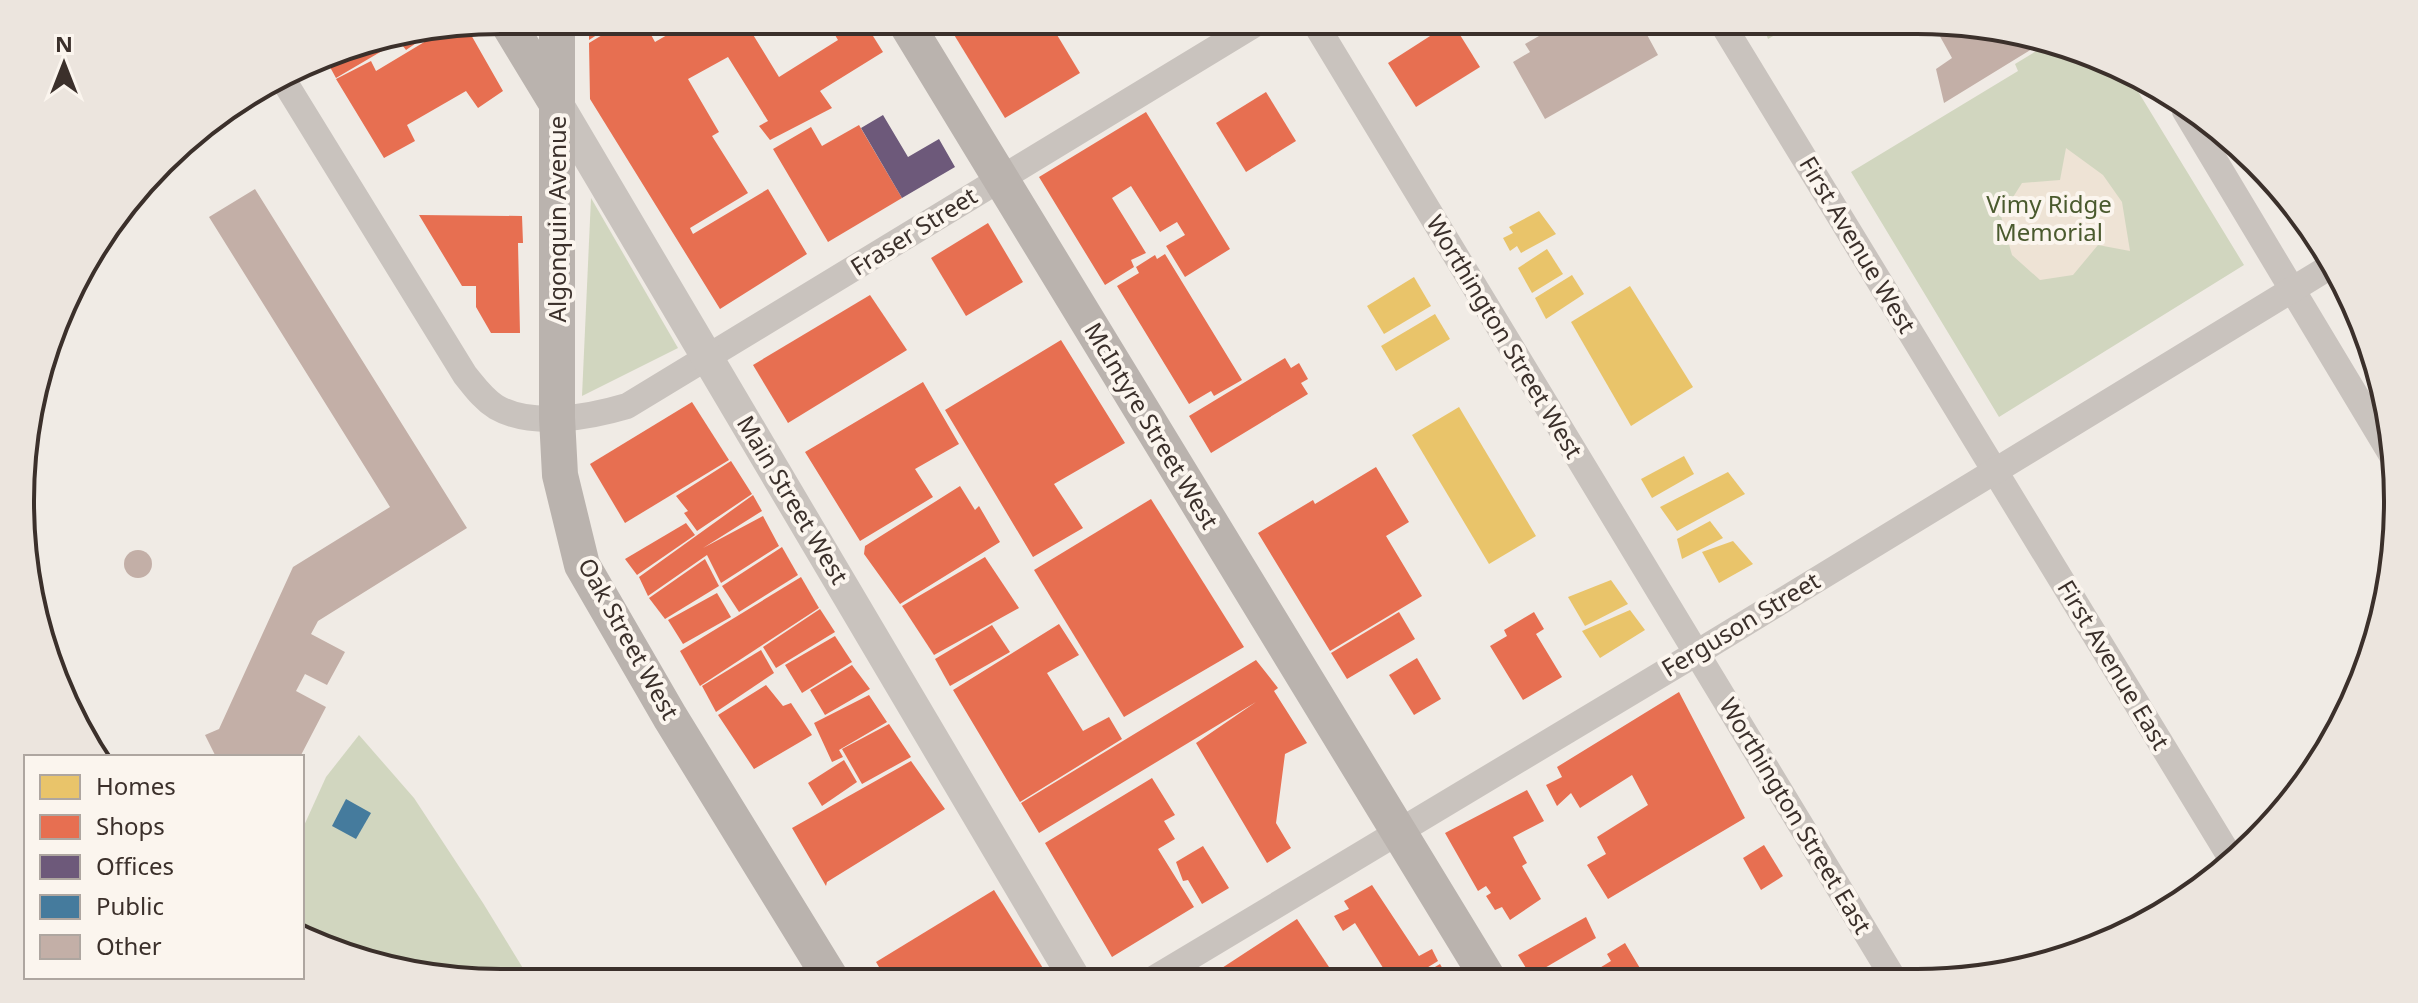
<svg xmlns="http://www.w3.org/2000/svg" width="2418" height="1003" font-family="'Noto Sans',sans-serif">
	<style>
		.green { fill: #d1d6bf }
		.plaza { fill: #eee3d5 }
		.homes { fill: #e9c46a }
		.shops { fill: #e76f51 }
		.offices { fill: #6d597a }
		.public { fill: #457b9d }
		.building { fill: #c3afa7 }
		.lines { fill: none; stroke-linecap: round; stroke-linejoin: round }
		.minor { stroke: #c9c3be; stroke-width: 26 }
		.tertiary { stroke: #c9c3be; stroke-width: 32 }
		.secondary { stroke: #bab3ae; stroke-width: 36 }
		.labels { text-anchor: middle; stroke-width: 8; stroke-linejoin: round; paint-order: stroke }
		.park-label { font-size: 24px; fill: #4a5a2e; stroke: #fbf5ee }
		.street-label { font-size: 24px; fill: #3b302b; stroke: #fbf5ee }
		.rim { fill: none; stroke: #3b302b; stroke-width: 4 }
	</style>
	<rect width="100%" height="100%" fill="#f0ebe5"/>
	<g class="green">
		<path d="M1761,20H1801L1768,39Z"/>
		<path d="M2051,42L2072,46L2131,80L2244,265L1999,417L1851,172L2018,71L2015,64Z"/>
		<path d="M591,198L678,348L582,396Z"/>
		<path d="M359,735L414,798L483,903L532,983H501L346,957L302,932V830L326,777Z"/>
	</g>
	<path class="plaza" d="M2066,148L2103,175L2122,202L2130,251L2098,245L2073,275L2040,280L2012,255L2001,216L2022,183L2060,180Z"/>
	<g class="homes">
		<path d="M1539,211L1556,234L1521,253L1517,246L1510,251L1503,238L1513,233L1509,227Z"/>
		<path d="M1547,249L1563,274L1532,293L1518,268Z"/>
		<path d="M1572,275L1584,294L1546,319L1535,298Z"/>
		<path d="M1414,277L1431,306L1384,334L1367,306Z"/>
		<path d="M1630,286L1693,387L1631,426L1571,322Z"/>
		<path d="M1435,314L1450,339L1396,371L1381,346Z"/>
		<path d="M1459,407L1536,536L1489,564L1412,435Z"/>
		<path d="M1684,456L1694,474L1652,498L1641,479Z"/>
		<path d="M1728,472L1745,494L1677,531L1660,507Z"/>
		<path d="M1710,521L1723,538L1682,559L1677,539Z"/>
		<path d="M1733,541L1753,564L1719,583L1702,552Z"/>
		<path d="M1611,580L1628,604L1585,626L1568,597Z"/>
		<path d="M1630,610L1645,630L1600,658L1582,631Z"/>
	</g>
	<g class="shops">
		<path d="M589,20H620L589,40Z"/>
		<path d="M627,20H643L655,42L693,20H744L779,77L838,40L826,20H863L883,52L820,91L832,108L770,140L759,126L768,121L728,57L688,79L719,132L712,136L748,193L690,228L693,234L768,189L807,254L720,309L590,99L589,43Z"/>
		<path d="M945,20H1048L1080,73L1005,118Z"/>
		<path d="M1452,22L1480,67L1416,107L1388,63Z"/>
		<path d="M466,26L503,91L478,108L466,91L407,125L415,141L384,158L336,79L371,61L376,71L436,35L432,32L434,31Z"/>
		<path d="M434,31L406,50L399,41L336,78L325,58L346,46Z"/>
		<path d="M1266,92L1296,141L1246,172L1216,123Z"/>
		<path d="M1146,112L1230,249L1185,277L1166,246L1185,235L1177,222L1160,232L1131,186L1112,198L1146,253L1131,260L1134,267L1105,285L1039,177Z"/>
		<path d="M859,125L902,198L828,242L773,149L811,127L822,146Z"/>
		<path d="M419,215L522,216L523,243H518L520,333H491L476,307V286H462Z"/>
		<path d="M988,223L1023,282L966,316L931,258Z"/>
		<path d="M1165,254L1242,380L1214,396L1211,391L1189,404L1117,286L1139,273L1136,267L1155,255L1157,259Z"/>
		<path d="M870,295L907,350L788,423L753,365Z"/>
		<path d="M1061,340L1125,443L1054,484L1083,528L1033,557L945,410Z"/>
		<path d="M1285,358L1291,368L1299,363L1308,379L1301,383L1308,394L1211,453L1189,416Z"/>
		<path d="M923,382L959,444L915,469L933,497L860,541L805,452Z"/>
		<path d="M692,402L729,460L625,523L590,464Z"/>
		<path d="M731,461L752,494L697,531L684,513L688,511L676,496Z"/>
		<path d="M1376,467L1409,522L1386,536L1422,596L1330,651L1258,533L1313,500L1315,504Z"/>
		<path d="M960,486L975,510L979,506L1000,542L900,604L864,554L865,546Z"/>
		<path d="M753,495L762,511L703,548L763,516L779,546L721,583L707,555L648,596L639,577Z"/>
		<path d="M1151,499L1244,647L1124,717L1034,570Z"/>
		<path d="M686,523L695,535L637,575L625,559Z"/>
		<path d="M782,547L798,575L739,612L722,586Z"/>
		<path d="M985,557L1019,608L934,655L902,606Z"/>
		<path d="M705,559L719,586L665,619L649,598Z"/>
		<path d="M801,577L819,608L700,686L680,651Z"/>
		<path d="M717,593L731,617L683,644L668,620Z"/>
		<path d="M820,609L835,632L776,668L763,647Z"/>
		<path d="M1399,612L1415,639L1347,679L1331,653Z"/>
		<path d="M1534,612L1544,629L1536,634L1562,677L1523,700L1490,646L1507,636L1504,630Z"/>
		<path d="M1059,624L1079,655L1047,673L1083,731L1109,717L1122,739L1020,802L953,690Z"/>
		<path d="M992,625L1010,652L950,686L935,659Z"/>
		<path d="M835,636L852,662L802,693L785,665Z"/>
		<path d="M761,650L774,673L716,712L702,686Z"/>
		<path d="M1417,658L1441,699L1414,715L1389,675Z"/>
		<path d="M1256,660L1278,688L1274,691L1307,743L1285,754L1276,823L1291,848L1267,863L1196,743L1256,702L1039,833L1021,803Z"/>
		<path d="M852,665L870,689L825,715L810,690Z"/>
		<path d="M766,685L783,706L791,703L812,735L754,769L718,715Z"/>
		<path d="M1679,692L1745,818L1608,899L1587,865L1606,854L1597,837L1648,805L1632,775L1580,808L1571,793L1557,806L1546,785L1562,777L1557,767Z"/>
		<path d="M869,695L887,722L839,750L843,757L832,762L814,723Z"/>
		<path d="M889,724L911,757L862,784L842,749Z"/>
		<path d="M844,760L857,782L822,806L808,783Z"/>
		<path d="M911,761L945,809L827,882L826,886L792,828Z"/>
		<path d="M1152,778L1175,815L1164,821L1175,839L1158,849L1194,907L1112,957L1045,843Z"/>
		<path d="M1527,790L1544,821L1513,837L1527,863L1522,866L1541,899L1510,920L1502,907L1495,910L1486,896L1491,893L1486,886L1478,891L1445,833Z"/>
		<path d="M1764,845L1783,876L1761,890L1743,858Z"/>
		<path d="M1203,846L1229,888L1202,904L1188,880L1183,881L1176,862Z"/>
		<path d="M1372,885L1419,956L1432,949L1438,961L1407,980L1368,981L1385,971L1355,923L1343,931L1334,916L1349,909L1344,901Z"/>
		<path d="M994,890L1051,981L888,982L876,962Z"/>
		<path d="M1586,917L1596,938L1531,976L1518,955Z"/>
		<path d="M1297,919L1337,979L1335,981H1202Z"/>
		<path d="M1625,943L1647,980H1580L1611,961L1607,954Z"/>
		<path d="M1440,964L1449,980H1413Z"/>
	</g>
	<path class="offices" d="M883,115L908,157L939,139L955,167L902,198L861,128Z"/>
	<path class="public" d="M346,799L371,813L356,839L332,826Z"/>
	<g class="building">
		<path d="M1515,20H1550L1524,35Z"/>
		<path d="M1567,20H1639L1658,55L1545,119L1513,62L1530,52L1525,44Z"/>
		<path d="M1932,22L2030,39L2045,41L1944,103L1936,69L1952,58Z"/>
		<path d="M255,189L467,528L318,621L311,634L345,652L327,685L305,674L296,691L326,707L300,757H216L205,735L219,729L293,567L390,507L209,217Z"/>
		<circle cx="138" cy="564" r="14"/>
	</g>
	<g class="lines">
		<g class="minor">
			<path d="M1313,20L1894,979"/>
			<path d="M1720,20L2232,860"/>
			<path d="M284,81L465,375C474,386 483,399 496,407C532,428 590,417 627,406L1262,20"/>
			<path d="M2185,111L2394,459"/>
			<path d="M1150,981L1695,654L2331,266"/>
		</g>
		<path class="tertiary" d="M558,105L1076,981"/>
		<g class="secondary">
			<path d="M506,20L557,104"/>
			<path d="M557,20V418L560,475L582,565L670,717L833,982"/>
			<path d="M904,20L1489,980"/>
		</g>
	</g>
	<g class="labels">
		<g class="park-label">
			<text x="2049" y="213">Vimy Ridge<tspan x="2049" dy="28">Memorial</tspan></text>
		</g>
		<g class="street-label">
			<text transform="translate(558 219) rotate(-90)" y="8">Algonquin Avenue</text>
			<text transform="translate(914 232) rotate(-32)" y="8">Fraser Street</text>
			<text transform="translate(1857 245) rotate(59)" y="8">First Avenue West</text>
			<text transform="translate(1504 337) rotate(59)" y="8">Worthington Street West</text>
			<text transform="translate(1151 426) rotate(59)" y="8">McIntyre Street West</text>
			<text transform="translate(792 500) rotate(59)" y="8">Main Street West</text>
			<text transform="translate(1741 625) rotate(-31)" y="8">Ferguson Street</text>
			<text transform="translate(628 639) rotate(61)" y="8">Oak Street West</text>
			<text transform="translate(2113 665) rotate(59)" y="8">First Avenue East</text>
			<text transform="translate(1795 816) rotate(59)" y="8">Worthington Street East</text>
		</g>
	</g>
	<path d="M0 0H2418V1003H0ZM501 34H1917A467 467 0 0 1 2384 501V502A467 467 0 0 1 1917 969H501A467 467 0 0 1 34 502V501A467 467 0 0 1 501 34Z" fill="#ece5de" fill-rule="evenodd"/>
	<path class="rim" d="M501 34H1917A467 467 0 0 1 2384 501V502A467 467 0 0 1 1917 969H501A467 467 0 0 1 34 502V501A467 467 0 0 1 501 34Z"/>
	<rect x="24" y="755" width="280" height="224" fill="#fbf5ee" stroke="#aea6a0" stroke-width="2"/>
	<rect x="40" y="775" width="40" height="24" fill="#e9c46a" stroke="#aea6a0" stroke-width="2"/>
	<text x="96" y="795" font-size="24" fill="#3b302b">Homes</text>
	<rect x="40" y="815" width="40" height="24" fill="#e76f51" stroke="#aea6a0" stroke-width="2"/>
	<text x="96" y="835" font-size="24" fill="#3b302b">Shops</text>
	<rect x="40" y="855" width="40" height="24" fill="#6d597a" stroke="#aea6a0" stroke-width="2"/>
	<text x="96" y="875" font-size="24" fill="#3b302b">Offices</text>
	<rect x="40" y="895" width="40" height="24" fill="#457b9d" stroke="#aea6a0" stroke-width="2"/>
	<text x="96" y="915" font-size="24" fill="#3b302b">Public</text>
	<rect x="40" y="935" width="40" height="24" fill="#c3afa7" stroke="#aea6a0" stroke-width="2"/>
	<text x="96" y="955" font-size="24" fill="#3b302b">Other</text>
	<g transform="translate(64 64)" stroke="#fbf5ee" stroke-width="6" paint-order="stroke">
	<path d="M0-6L14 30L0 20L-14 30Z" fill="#3b302b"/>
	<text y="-12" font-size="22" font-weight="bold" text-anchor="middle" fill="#3b302b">N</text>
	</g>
</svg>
